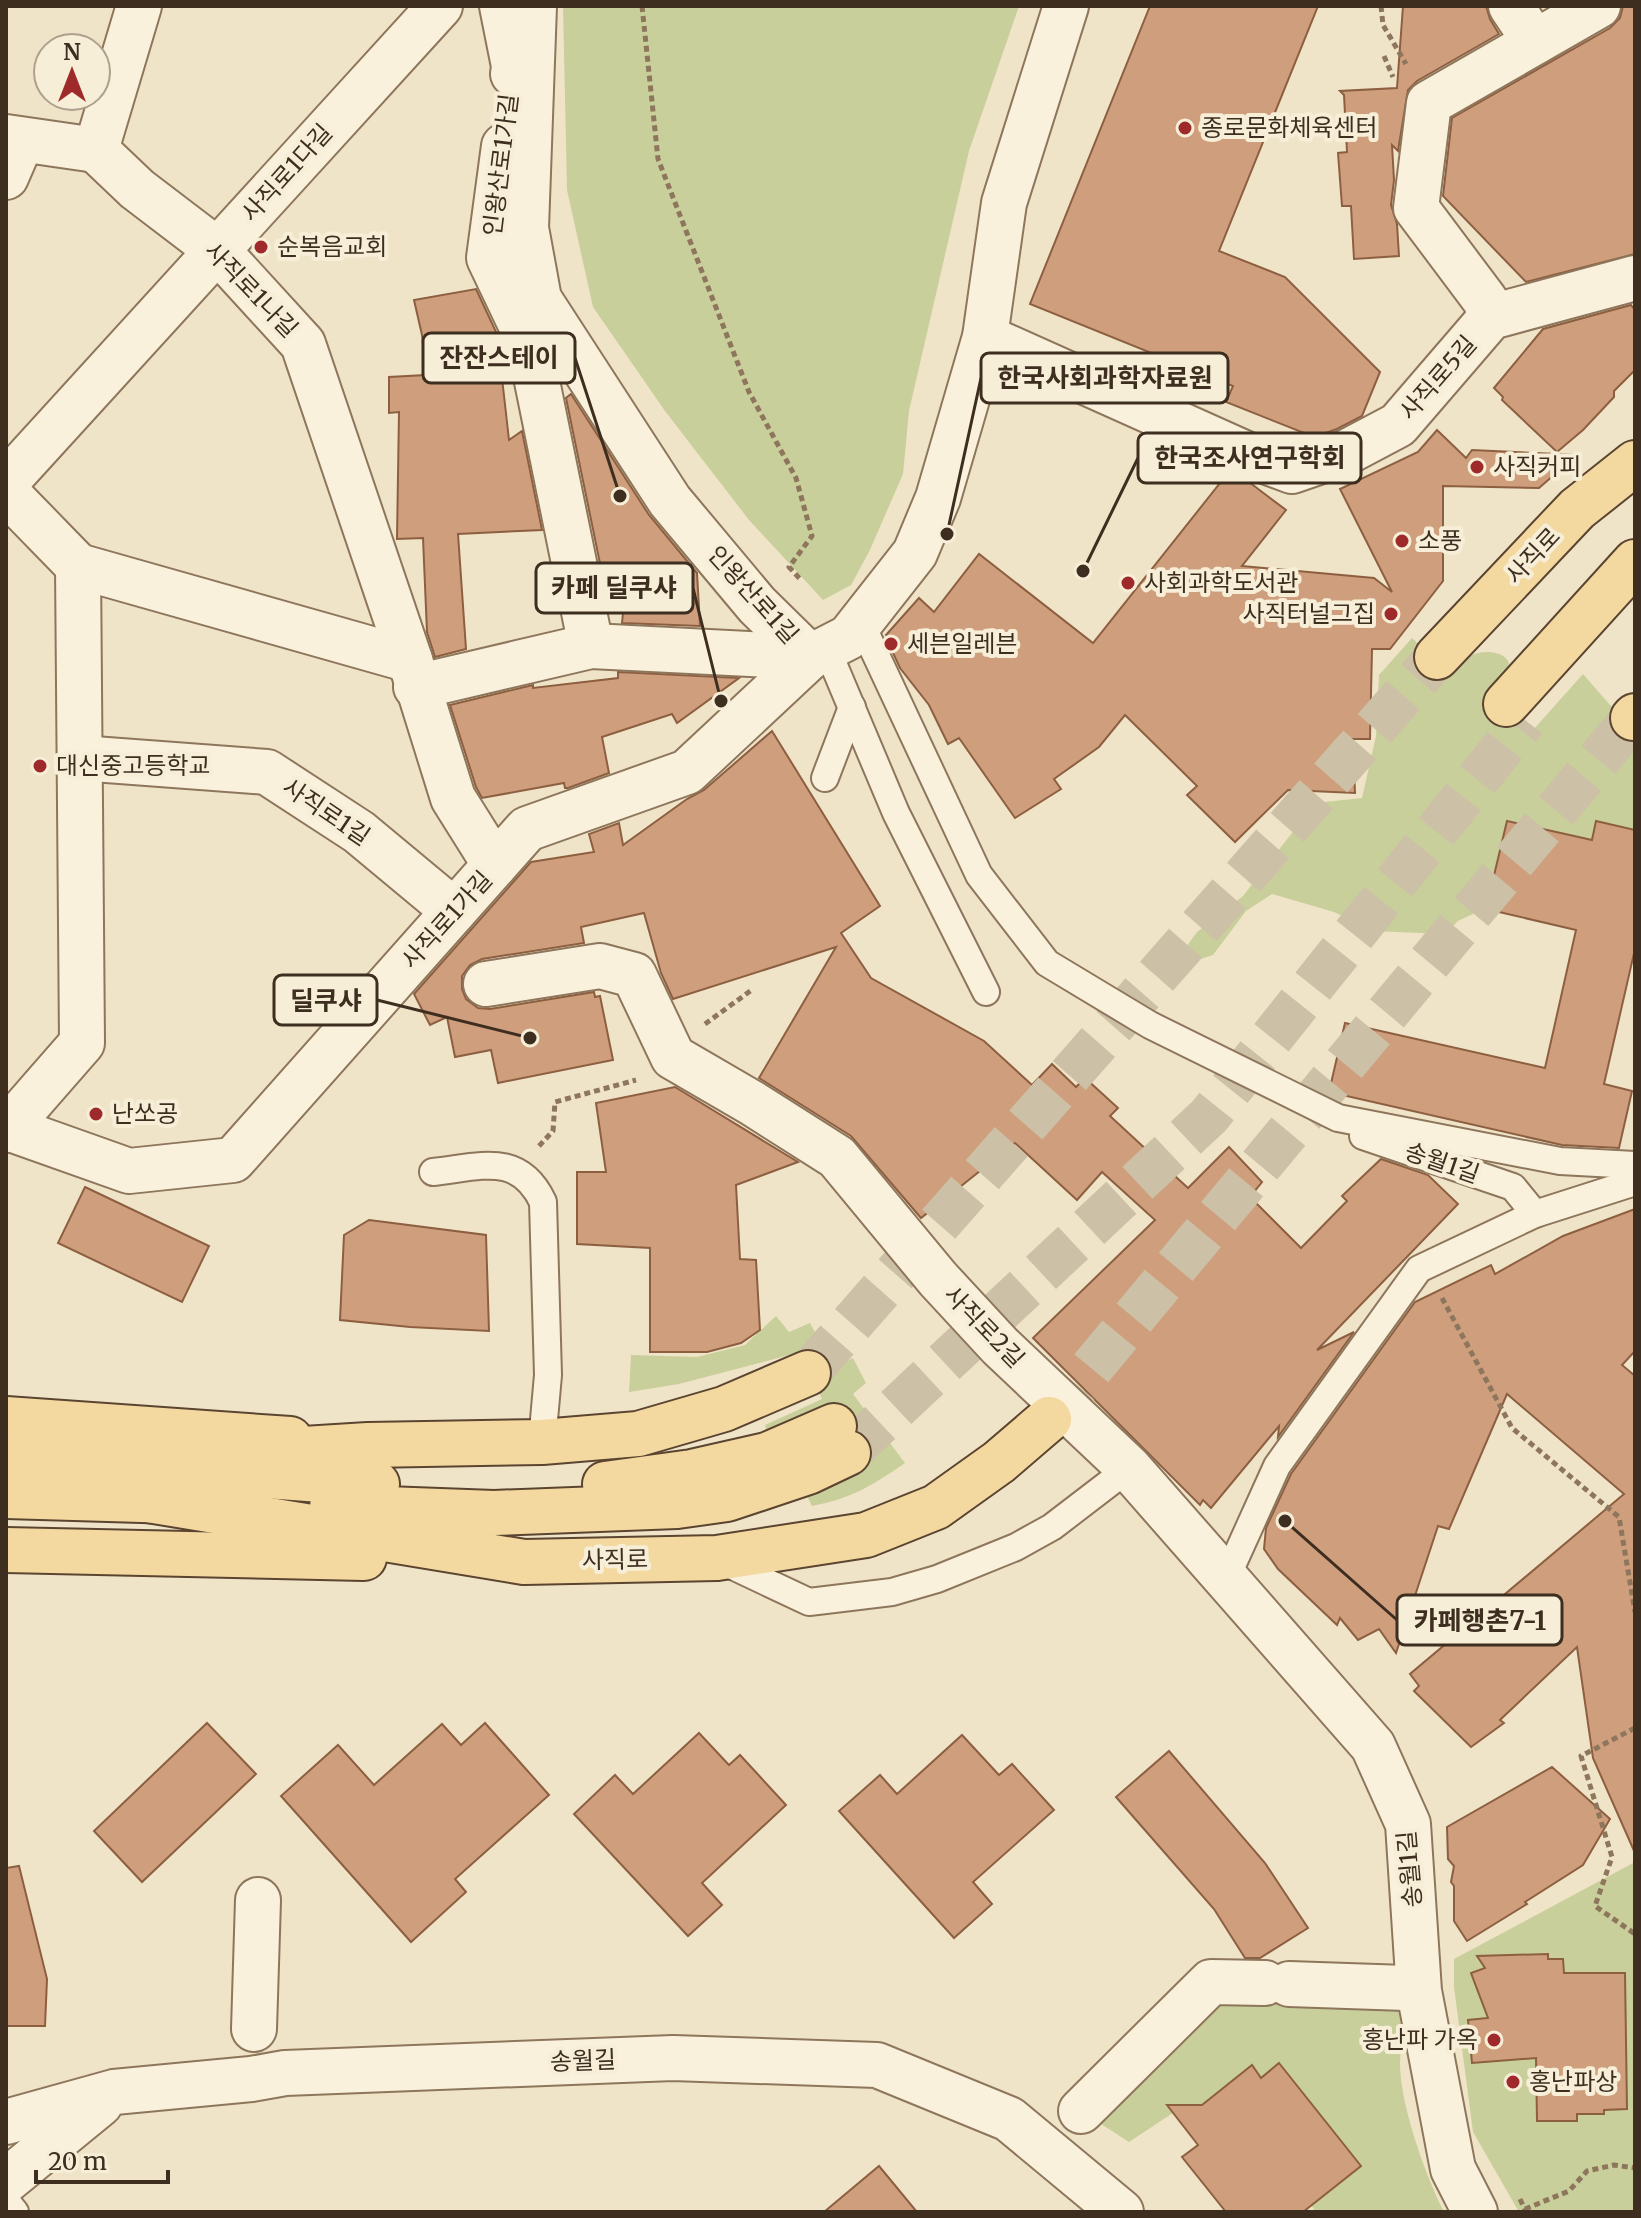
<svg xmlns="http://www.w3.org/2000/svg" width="1641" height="2218" font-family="Merriweather,'Noto Sans KR',serif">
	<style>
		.green { fill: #c9cf9b }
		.building { fill: #cf9f7d; stroke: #8d5f41; stroke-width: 2 }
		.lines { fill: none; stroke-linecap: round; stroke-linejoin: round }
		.primary-tunnel { stroke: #ccc0a6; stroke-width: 44; stroke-dasharray: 44 22; stroke-linecap: butt }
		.lane-casing { stroke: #8d765c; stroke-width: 30 }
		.street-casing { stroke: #8d765c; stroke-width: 48 }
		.primary-casing { stroke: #5b4430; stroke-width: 48 }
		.path { stroke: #8d765c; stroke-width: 5; stroke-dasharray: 6 4; stroke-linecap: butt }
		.lane { stroke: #faf1dc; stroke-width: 26 }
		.street { stroke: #faf1dc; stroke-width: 44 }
		.primary { stroke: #f3d9a0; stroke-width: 44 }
		.poi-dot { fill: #9e2a2b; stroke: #f7eed8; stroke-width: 3 }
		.labels { text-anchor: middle; stroke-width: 8; stroke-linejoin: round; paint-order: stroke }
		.poi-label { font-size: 24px; fill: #3d2e20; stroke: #f7eed8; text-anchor: start }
		.street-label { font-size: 24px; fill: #3d2e20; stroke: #f7eed8 }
		.leader { fill: none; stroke: #3d2e20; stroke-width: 3 }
		.callout-dot { fill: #3d2e20; stroke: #f7eed8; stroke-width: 3 }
		.callout { fill: #f7eed8; stroke: #3d2e20; stroke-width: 3 }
		.callout-label { font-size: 26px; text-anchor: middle; font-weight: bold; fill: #3d2e20 }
	</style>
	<rect width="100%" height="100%" fill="#f0e4c8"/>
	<g class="green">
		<path d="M563,6H1019L969,151L909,411L903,474L869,552L851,585L823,600L749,520L665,411L593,307L567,190Z"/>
		<path d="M1412,638L1451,674C1457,668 1463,660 1470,656C1484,648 1515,651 1509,673C1508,680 1499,689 1495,696L1533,730L1583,674L1611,706L1635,723V830L1596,821L1592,840L1507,821L1492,884H1483L1475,913L1458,921L1445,934L1373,931L1334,912L1272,894L1246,911L1213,955L1197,960L1184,950L1197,932L1243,896L1315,803L1362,798L1376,736L1379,675Z"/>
		<path d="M776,1316L789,1332L810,1323L834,1367L853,1358L866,1383L853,1394L905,1463C873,1485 851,1499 812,1506L807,1496L860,1472L832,1413L768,1436L765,1425L822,1399L801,1352L679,1384L629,1392L631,1355L697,1357L745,1345Z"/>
		<path d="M1635,1862V2212H1519L1473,2132L1454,1987V1959Z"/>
		<path d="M1211,1982L1406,1988C1404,2013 1401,2038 1400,2063C1400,2105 1425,2174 1444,2212H1316L1311,2205L1279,2064L1261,2078L1251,2066L1202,2105H1185L1129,2142L1081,2111Z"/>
	</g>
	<g class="building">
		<path d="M1150,6H1318L1219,251L1285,277L1380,372L1362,416L1337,429L1314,437L1226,402L1233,386L1030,304Z"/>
		<path d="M1403,6H1486L1490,19L1499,34L1417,81L1408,90L1398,151L1392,145L1394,180L1391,205L1397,224L1399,256L1354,259L1351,206H1342L1338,153L1347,152L1344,95L1340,91L1397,88Z"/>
		<path d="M1623,6H1635V254L1526,282L1443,196L1452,118L1610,28L1620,18Z"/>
		<path d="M476,289L497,334L509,440L522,431L542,530L458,534L466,649L435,657L427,632L423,538L397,539L399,412L389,413V377L426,375L422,335L414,300Z"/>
		<path d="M1631,305L1635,310V370L1614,391V397L1583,430L1557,452L1502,400L1503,397L1494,388L1543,329Z"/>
		<path d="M571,394L649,515L697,573L700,626L622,623L623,613L610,612L566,398Z"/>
		<path d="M1437,430L1466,458L1472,450L1577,455L1539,488L1443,486V581L1390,649H1372L1370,739H1353L1355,793L1288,790L1235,842L1187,795L1197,786L1125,715L1099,747L1054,779L1061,789L1015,818L959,738L948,744L929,705L900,668L887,640L889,638L886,635L919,598L934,612L979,554L1093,643L1228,473L1249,482L1286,510L1242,566L1374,578L1392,592L1340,489L1418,452Z"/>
		<path d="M618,672L739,678L677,723L672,714L602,737L609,773L568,788H565L564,783L482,798L476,787L450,705L533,685V688L618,678Z"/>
		<path d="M772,731L880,906L841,933L871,978L984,1041L1032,1085L1052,1064L1076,1087L1085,1078L1118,1108L1110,1116L1188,1188L1229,1147L1262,1182L1250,1197L1301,1248L1347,1201L1342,1196L1381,1159L1428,1175L1458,1204L1317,1350L1354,1332L1278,1437L1279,1426L1211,1508L1203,1500L1200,1505L1033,1338L1155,1220L1102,1172L1077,1200L1015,1143L921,1218L851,1136L759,1078L836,947L673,999L661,973L644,913L581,927L584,943L482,959L470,965L462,976V989L466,999L478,1008L490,1009L594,992L595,997L600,996L613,1060L498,1083L491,1050L455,1057L447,1017L430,1025L414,994L531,862L594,852L589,834L619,823L623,845L687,799L704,790Z"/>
		<path d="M1507,821L1592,840L1596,821L1635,830V949L1604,1084L1632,1091L1619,1148L1562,1145L1329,1092L1345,1023L1545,1068L1576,930L1486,909Z"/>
		<path d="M675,1087L798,1162L736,1185L740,1259L756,1260L760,1330L741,1343L707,1352H650V1248L577,1244V1172H606L596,1103Z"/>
		<path d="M85,1187L209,1246L182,1302L58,1243Z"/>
		<path d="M1635,1209V1351L1622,1365L1635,1376V1853L1593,1758L1577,1647L1500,1720L1504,1723L1471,1747L1414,1691L1419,1686L1410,1674L1624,1494L1507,1394L1449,1529L1438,1526L1396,1653L1379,1629L1358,1640L1340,1618L1337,1625L1278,1569L1264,1549L1266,1528L1291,1474L1415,1302L1491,1265L1495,1274L1563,1236Z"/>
		<path d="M369,1220L486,1235L489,1331L410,1327L340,1320L344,1235Z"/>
		<path d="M207,1723L256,1774L142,1882L94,1831Z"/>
		<path d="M485,1723L549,1795L455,1879L466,1892L411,1942L281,1796L338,1745L374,1785L442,1724L461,1745Z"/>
		<path d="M699,1733L729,1765L740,1755L786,1805L702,1883L722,1905L688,1936L574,1814L615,1775L633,1794Z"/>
		<path d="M962,1735L999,1775L1012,1764L1054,1810L973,1882L992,1904L954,1938L839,1811L880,1775L897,1794Z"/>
		<path d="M1169,1751L1265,1863L1308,1928L1260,1958H1245L1214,1909L1116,1797Z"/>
		<path d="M1552,1767L1610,1819L1583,1865L1525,1902L1527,1904L1467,1941L1454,1921V1886L1451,1882L1454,1866L1448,1859L1447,1827Z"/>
		<path d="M19,1866L47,1979L45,2026H6V1868Z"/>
		<path d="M1548,1954V1959H1563L1564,1973H1625L1627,2109L1604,2110V2114H1577V2121H1537L1536,2058L1472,2063L1468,2020L1488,2018L1471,1973L1485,1968L1477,1956Z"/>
		<path d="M1279,2063L1361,2166L1303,2212H1226L1182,2157L1198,2145L1167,2105H1202L1252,2065L1261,2078Z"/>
		<path d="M879,2166L917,2212H824Z"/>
	</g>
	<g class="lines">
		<g class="primary-tunnel">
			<path d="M808,1373L1437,657"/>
			<path d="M1049,1419L1633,718"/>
			<path d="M848,1453L1209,1116L1525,720"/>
		</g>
		<g class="lane-casing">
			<g id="lane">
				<path d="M860,621L979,875L1047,963L1150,1025L1338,1118L1560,1161L1635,1165"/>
				<path d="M827,649L896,813L986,992"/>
				<path d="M825,778L852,707"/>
				<path d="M1363,1136L1513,1187L1535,1214"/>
				<path d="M433,1172C480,1167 519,1151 543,1202L548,1375L542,1442"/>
				<path d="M720,1560L809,1602L892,1592L937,1579L1016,1547L1052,1527L1129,1468"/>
				<path d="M1225,1581L1277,1466L1419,1269L1535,1214L1635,1182"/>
				<path d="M6,2201L15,2212"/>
			</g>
		</g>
		<g class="street-casing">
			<g id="street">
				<path d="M139,6L96,150L137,189L217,250L303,344L410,660L453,798L495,865"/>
				<path d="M502,6L514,66L513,74"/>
				<path d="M534,6L526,228L539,299L670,501L757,605L810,657L849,637L915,553L938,498L985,337L1004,203L1066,6"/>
				<path d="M1511,6L1535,42"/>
				<path d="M6,137L96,150"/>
				<path d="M504,146L489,258L529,342L591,646"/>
				<path d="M6,177L22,140"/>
				<path d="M1491,317L1485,300L1416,208L1429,103L1598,6"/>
				<path d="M985,337L1246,454L1292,471L1347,452L1398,425L1491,317L1635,278"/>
				<path d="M6,482L440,6"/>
				<path d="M6,492L78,566L82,1043L6,1130"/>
				<path d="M78,566L410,660"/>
				<path d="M416,687L591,646L810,657"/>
				<path d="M80,758L267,772L359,832L454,911"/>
				<path d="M486,984L600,966L634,975L673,1057L752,1103L837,1157L938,1279L1000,1346L1129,1468L1373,1746L1408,1824L1419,1991L1453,2169L1475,2212"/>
				<path d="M8,1128L129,1171L233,1160L527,829L687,772L810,657"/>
				<path d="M1289,1984L1406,1988"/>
				<path d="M254,2029L258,1900"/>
				<path d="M1081,2111L1211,1982L1265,1983"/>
				<path d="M6,2122L114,2092L251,2079L285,2073L673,2058L877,2065L1009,2119L1121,2212"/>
				<path d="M6,2181L100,2104"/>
			</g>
		</g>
		<g class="primary-casing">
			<g id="primary">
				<path d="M1437,657L1577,509L1635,463"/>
				<path d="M1506,704L1635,562"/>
				<path d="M1633,718L1635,716"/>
				<path d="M6,1419L290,1439"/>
				<path d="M254,1452L368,1445L542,1442L638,1434L724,1409L808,1373"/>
				<path d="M6,1460L96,1464L377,1484"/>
				<path d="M605,1484L692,1472L767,1455L834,1426"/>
				<path d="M6,1496L176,1501"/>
				<path d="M148,1500L524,1562L717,1558L866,1535L936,1507L999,1462L1049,1419"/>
				<path d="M332,1507L494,1513L677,1506L727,1499L808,1472L848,1453"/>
				<path d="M6,1550L364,1558"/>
			</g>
		</g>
		<g class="path">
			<path d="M642,6L658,159L749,392L796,478L812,536L789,567L802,581"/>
			<path d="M1381,6L1383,25L1406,64"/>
			<path d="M1384,56L1393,77"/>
			<path d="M705,1024L753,989"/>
			<path d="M539,1146L553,1131L555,1102L636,1080"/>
			<path d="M1442,1298L1512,1428L1619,1517L1635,1612"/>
			<path d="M1635,1728L1581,1756L1612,1857L1595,1906L1635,1934"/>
			<path d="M1520,2199L1526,2212"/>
			<path d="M1525,2209L1569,2191L1587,2171L1614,2165L1635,2168"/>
		</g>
		<use href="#lane" class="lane"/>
		<use href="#street" class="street"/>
		<use href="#primary" class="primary"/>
	</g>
	<g class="poi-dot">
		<circle cx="1185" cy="128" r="8"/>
		<circle cx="261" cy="247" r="8"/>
		<circle cx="1477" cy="467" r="8"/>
		<circle cx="1402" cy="541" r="8"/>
		<circle cx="1128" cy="583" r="8"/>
		<circle cx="1391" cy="614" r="8"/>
		<circle cx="891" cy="644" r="8"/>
		<circle cx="40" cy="766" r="8"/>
		<circle cx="96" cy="1114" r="8"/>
		<circle cx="1494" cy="2040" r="8"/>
		<circle cx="1513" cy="2082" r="8"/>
	</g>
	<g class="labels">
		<g class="poi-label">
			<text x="1201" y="136">종로문화체육센터</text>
			<text x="277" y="255">순복음교회</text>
			<text x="1493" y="475">사직커피</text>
			<text x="1418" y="549">소풍</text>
			<text x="1144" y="591">사회과학도서관</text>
			<text x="1375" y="622" text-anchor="end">사직터널그집</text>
			<text x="907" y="652">세븐일레븐</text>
			<text x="56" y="774">대신중고등학교</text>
			<text x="112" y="1122">난쏘공</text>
			<text x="1478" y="2048" text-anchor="end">홍난파 가옥</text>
			<text x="1529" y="2090">홍난파상</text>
		</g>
		<g class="street-label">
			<text transform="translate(501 165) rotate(-83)" y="8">인왕산로1가길</text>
			<text transform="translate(287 173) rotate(-48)" y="8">사직로1다길</text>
			<text transform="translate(251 290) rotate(46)" y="8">사직로1나길</text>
			<text transform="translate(1438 378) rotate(-49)" y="8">사직로5길</text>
			<text transform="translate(1533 556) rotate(-47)" y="8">사직로</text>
			<text transform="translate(753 595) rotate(48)" y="8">인왕산로1길</text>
			<text transform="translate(326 812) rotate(34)" y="8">사직로1길</text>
			<text transform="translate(447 920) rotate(-48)" y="8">사직로1가길</text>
			<text transform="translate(1442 1163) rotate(19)" y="8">송월1길</text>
			<text transform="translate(984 1327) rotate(46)" y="8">사직로2길</text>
			<text transform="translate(615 1560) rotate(-1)" y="8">사직로</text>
			<text transform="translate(1410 1869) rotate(-95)" y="8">송월1길</text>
			<text transform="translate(583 2061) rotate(-2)" y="8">송월길</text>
		</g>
	</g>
	<path class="leader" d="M620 496L575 358M947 534L981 378M1083 571L1138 458M721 701L693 588M530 1038L377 1000M1285 1521L1397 1620"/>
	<g class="callout-dot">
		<circle cx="620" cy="496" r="8"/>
		<circle cx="947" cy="534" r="8"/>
		<circle cx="1083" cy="571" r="8"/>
		<circle cx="721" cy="701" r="8"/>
		<circle cx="530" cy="1038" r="8"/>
		<circle cx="1285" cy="1521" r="8"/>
	</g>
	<g class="callout">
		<rect x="423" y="333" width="152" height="50" rx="8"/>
		<rect x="981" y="353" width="247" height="50" rx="8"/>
		<rect x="1138" y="433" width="223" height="50" rx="8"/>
		<rect x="536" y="563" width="157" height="50" rx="8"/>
		<rect x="274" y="975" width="103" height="50" rx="8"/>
		<rect x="1397" y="1595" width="165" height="50" rx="8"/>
	</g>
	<g class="callout-label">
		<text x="499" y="367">잔잔스테이</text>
		<text x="1105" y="387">한국사회과학자료원</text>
		<text x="1250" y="467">한국조사연구학회</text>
		<text x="614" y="597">카페 딜쿠샤</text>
		<text x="326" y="1010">딜쿠샤</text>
		<text x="1480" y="1630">카페행촌7-1</text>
	</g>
	<rect width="1641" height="2218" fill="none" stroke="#3d2e20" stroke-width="16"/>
	<g transform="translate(72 72)"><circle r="38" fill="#f7eed8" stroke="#ada18e" stroke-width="2"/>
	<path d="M0-6L14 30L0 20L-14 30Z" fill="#9e2a2b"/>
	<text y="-12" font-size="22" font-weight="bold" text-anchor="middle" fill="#3d2e20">N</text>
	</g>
	<path d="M36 2170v12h132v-12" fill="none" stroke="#3d2e20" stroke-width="4"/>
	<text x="48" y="2170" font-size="24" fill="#3d2e20" stroke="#f7eed8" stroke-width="6" paint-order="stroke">20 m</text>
</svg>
